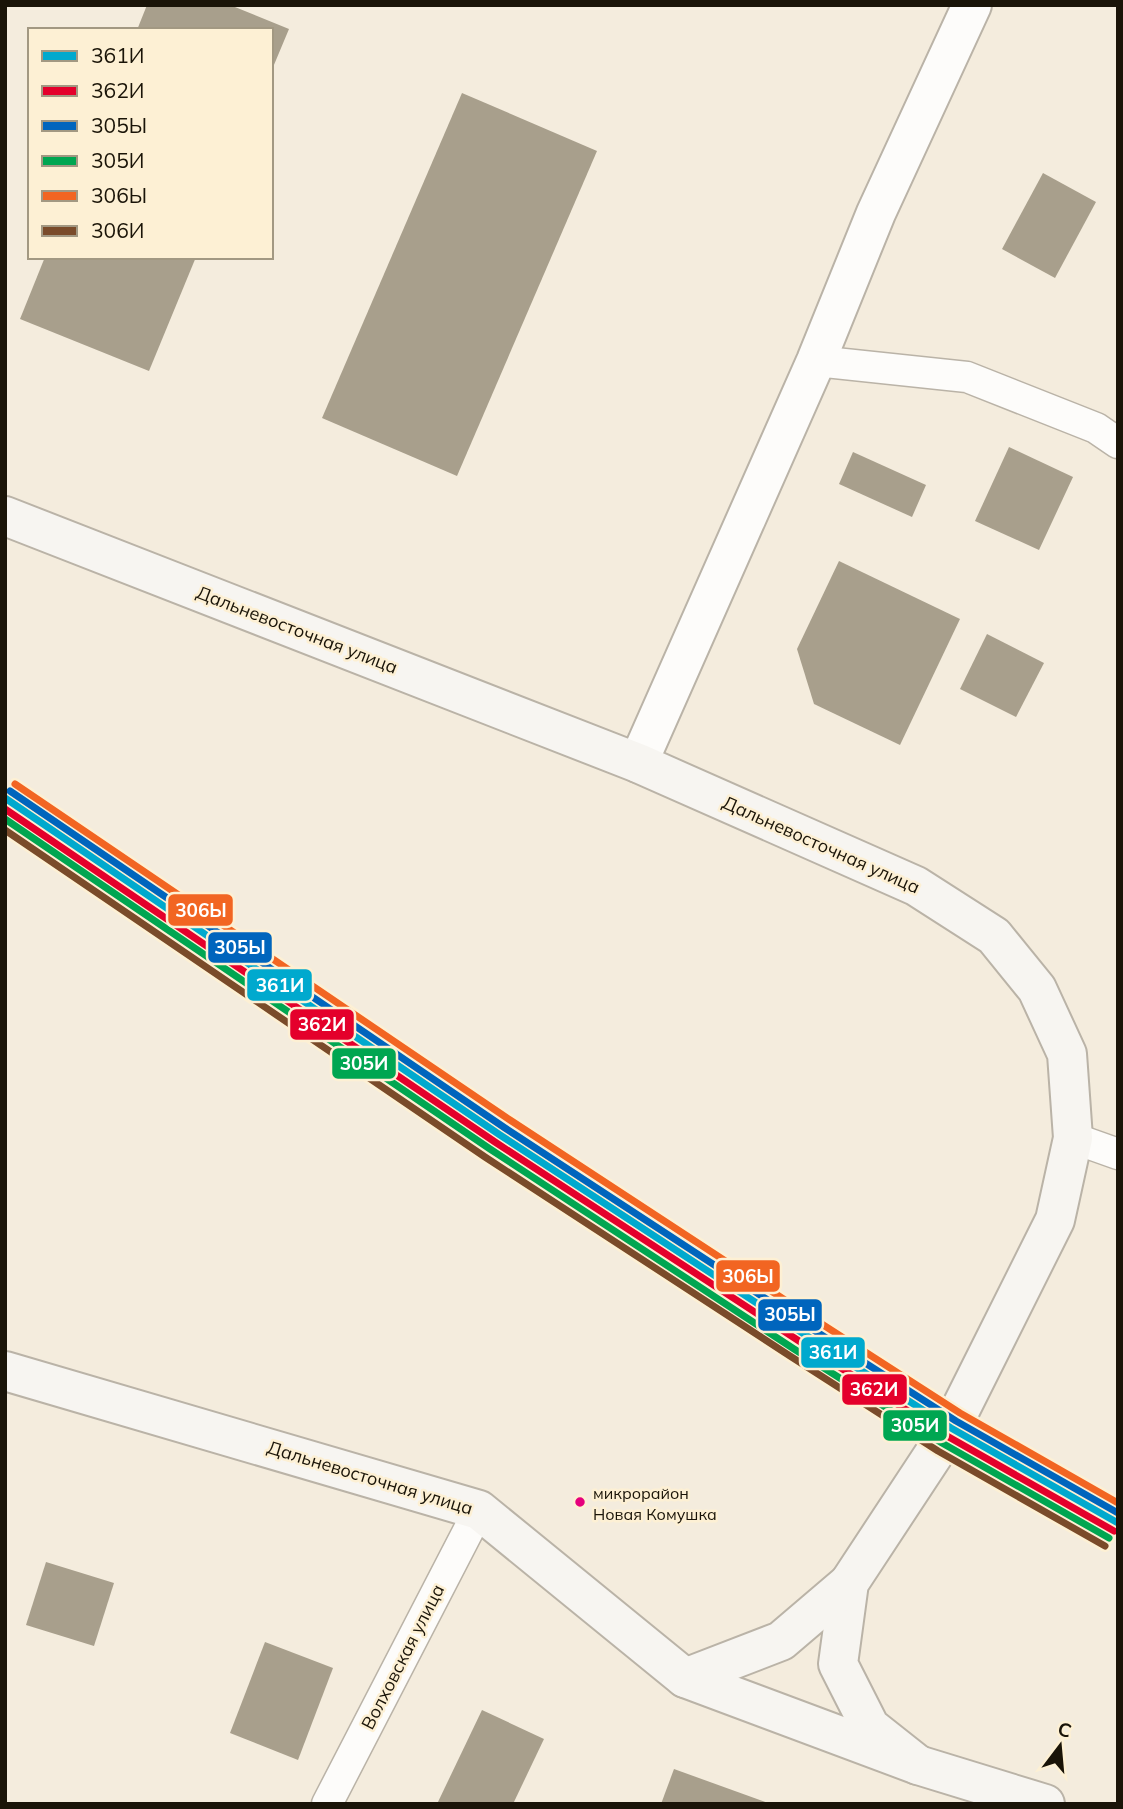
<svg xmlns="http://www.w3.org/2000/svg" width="1123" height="1809" font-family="Mulish,sans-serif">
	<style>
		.building { fill: #a89f8c }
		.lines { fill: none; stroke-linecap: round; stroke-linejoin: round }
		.lane-casing { stroke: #bab3a7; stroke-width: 33 }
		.street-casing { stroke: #bab3a7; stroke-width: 42 }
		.secondary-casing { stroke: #bab3a7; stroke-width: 42 }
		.lane { stroke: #fdfcfa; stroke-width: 30 }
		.street { stroke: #fdfcfa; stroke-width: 38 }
		.secondary { stroke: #f7f5f1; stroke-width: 38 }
		.rail-1-casing { stroke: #fdf0d4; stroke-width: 12 }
		.rail-2-casing { stroke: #fdf0d4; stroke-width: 12 }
		.rail-3-casing { stroke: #fdf0d4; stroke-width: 12 }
		.rail-4-casing { stroke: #fdf0d4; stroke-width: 12 }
		.rail-5-casing { stroke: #fdf0d4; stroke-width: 12 }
		.rail-6-casing { stroke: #fdf0d4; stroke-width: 12 }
		.rail-1 { stroke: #00a9ce; stroke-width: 7 }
		.rail-2 { stroke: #e4002b; stroke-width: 7 }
		.rail-3 { stroke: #0065bd; stroke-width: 7 }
		.rail-4 { stroke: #00a651; stroke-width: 7 }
		.rail-5 { stroke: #f26522; stroke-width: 7 }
		.rail-6 { stroke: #7a4b2a; stroke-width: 7 }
		.bus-dot { fill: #e5007d; stroke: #fdf0d4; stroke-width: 2.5 }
		.labels { text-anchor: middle; stroke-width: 5; stroke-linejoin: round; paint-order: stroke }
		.bus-label { font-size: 16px; fill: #1a1408; stroke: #fdf0d4; text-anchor: start }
		.street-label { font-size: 18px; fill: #1a1408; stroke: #fdf0d4 }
		.line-badge { stroke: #fdf0d4; stroke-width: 2.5 }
		.badge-label { font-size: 19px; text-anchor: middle; font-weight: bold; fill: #fff }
	</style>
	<rect width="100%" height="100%" fill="#f4ecdd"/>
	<g class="building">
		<path d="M147,5H230L289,29L271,72V30H137Z"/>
		<path d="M462,93L597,151L457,476L322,418Z"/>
		<path d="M1043,173L1096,202L1055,278L1002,249Z"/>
		<path d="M45,257H196L149,371L20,319Z"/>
		<path d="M1009,447L1073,477L1039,550L975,521Z"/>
		<path d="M853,452L926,485L912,517L839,484Z"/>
		<path d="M839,561L960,619L900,745L814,704L797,649Z"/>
		<path d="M987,634L1044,663L1016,717L960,689Z"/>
		<path d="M46,1562L114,1583L94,1646L26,1625Z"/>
		<path d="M265,1642L333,1668L298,1760L230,1733Z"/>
		<path d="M482,1710L544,1739L513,1804H437Z"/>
		<path d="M674,1769L768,1803V1804H661Z"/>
	</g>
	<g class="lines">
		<g class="lane-casing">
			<g id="lane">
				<path d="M816,361L967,377L1096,428L1118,443"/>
				<path d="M1073,1138L1118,1154"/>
				<path d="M327,1804L479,1510"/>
			</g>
		</g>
		<g class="street-casing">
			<path id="street" d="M638,763L816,361L876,213L972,5"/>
		</g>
		<g class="secondary-casing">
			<g id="secondary">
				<path d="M5,516L638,763L916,886L994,936L1037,989L1067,1054L1073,1138L1055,1220L951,1428L849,1583L838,1664L870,1727L918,1765"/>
				<path d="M5,1371L479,1510L685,1678L918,1765L1045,1804"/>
				<path d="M685,1678L781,1641L849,1583"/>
			</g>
		</g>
		<use href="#lane" class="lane"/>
		<use href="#street" class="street"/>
		<use href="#secondary" class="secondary"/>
		<g class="rail-1-casing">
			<path id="rail-1" d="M5,798L500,1135L804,1334L951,1428L1118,1523"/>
		</g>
		<g class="rail-2-casing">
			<path id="rail-2" d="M5,809L495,1142L799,1341L947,1436L1114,1531"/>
		</g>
		<g class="rail-3-casing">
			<path id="rail-3" d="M10,791L505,1128L809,1327L956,1421L1118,1513"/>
		</g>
		<g class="rail-4-casing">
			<path id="rail-4" d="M5,819L490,1149L794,1349L942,1443L1109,1538"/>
		</g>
		<g class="rail-5-casing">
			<path id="rail-5" d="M15,784L510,1120L814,1319L960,1413L1118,1503"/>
		</g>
		<g class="rail-6-casing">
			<path id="rail-6" d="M5,830L485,1157L790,1356L938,1451L1105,1546"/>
		</g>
		<use href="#rail-1" class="rail-1"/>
		<use href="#rail-2" class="rail-2"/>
		<use href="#rail-3" class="rail-3"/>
		<use href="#rail-4" class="rail-4"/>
		<use href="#rail-5" class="rail-5"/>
		<use href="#rail-6" class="rail-6"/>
	</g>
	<circle class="bus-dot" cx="580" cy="1502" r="6"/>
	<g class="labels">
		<g class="bus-label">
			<text x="593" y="1499">микрорайон<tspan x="593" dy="21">Новая Комушка</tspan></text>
		</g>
		<g class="street-label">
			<text transform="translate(297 630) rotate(21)" y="6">Дальневосточная улица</text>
			<text transform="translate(821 845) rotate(24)" y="6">Дальневосточная улица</text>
			<text transform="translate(370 1478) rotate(17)" y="6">Дальневосточная улица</text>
			<text transform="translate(403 1657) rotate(-63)" y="6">Волховская улица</text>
		</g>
	</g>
	<g class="line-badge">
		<rect x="167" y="893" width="67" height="34" rx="7" fill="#f26522"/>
		<rect x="207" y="931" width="66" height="33" rx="7" fill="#0065bd"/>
		<rect x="246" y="968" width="67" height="34" rx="7" fill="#00a9ce"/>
		<rect x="289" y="1008" width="66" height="33" rx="7" fill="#e4002b"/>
		<rect x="331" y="1047" width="66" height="33" rx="7" fill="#00a651"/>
		<rect x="715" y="1259" width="66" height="34" rx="7" fill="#f26522"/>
		<rect x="757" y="1298" width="66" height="34" rx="7" fill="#0065bd"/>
		<rect x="800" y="1336" width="66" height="33" rx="7" fill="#00a9ce"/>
		<rect x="841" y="1373" width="67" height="33" rx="7" fill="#e4002b"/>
		<rect x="882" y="1409" width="66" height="33" rx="7" fill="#00a651"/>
	</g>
	<g class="badge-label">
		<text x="201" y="917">306Ы</text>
		<text x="240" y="954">305Ы</text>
		<text x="280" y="992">361И</text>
		<text x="322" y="1031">362И</text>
		<text x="364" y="1070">305И</text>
		<text x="748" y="1283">306Ы</text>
		<text x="790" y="1321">305Ы</text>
		<text x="833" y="1359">361И</text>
		<text x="874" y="1396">362И</text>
		<text x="915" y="1432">305И</text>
	</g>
	<rect width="1123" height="1809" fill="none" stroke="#1a1408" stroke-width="14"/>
	<rect x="28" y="28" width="245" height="231" fill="#fdf0d4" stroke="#a29882" stroke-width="2"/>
	<rect x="42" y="51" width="35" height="10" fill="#00a9ce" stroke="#a29882" stroke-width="2"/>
	<text x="91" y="63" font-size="21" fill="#1a1408">361И</text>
	<rect x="42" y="86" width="35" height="10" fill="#e4002b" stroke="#a29882" stroke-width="2"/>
	<text x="91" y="98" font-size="21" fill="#1a1408">362И</text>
	<rect x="42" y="121" width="35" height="10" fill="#0065bd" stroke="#a29882" stroke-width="2"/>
	<text x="91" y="133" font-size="21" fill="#1a1408">305Ы</text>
	<rect x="42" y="156" width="35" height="10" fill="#00a651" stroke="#a29882" stroke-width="2"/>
	<text x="91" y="168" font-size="21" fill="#1a1408">305И</text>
	<rect x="42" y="191" width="35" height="10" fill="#f26522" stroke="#a29882" stroke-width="2"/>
	<text x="91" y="203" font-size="21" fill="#1a1408">306Ы</text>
	<rect x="42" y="226" width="35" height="10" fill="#7a4b2a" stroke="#a29882" stroke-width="2"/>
	<text x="91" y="238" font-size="21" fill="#1a1408">306И</text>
	<g transform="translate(1060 1746) rotate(16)" stroke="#fdf0d4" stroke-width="5" paint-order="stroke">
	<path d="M0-5L12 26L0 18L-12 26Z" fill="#1a1408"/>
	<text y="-10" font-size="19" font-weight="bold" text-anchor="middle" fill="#1a1408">С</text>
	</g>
</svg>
